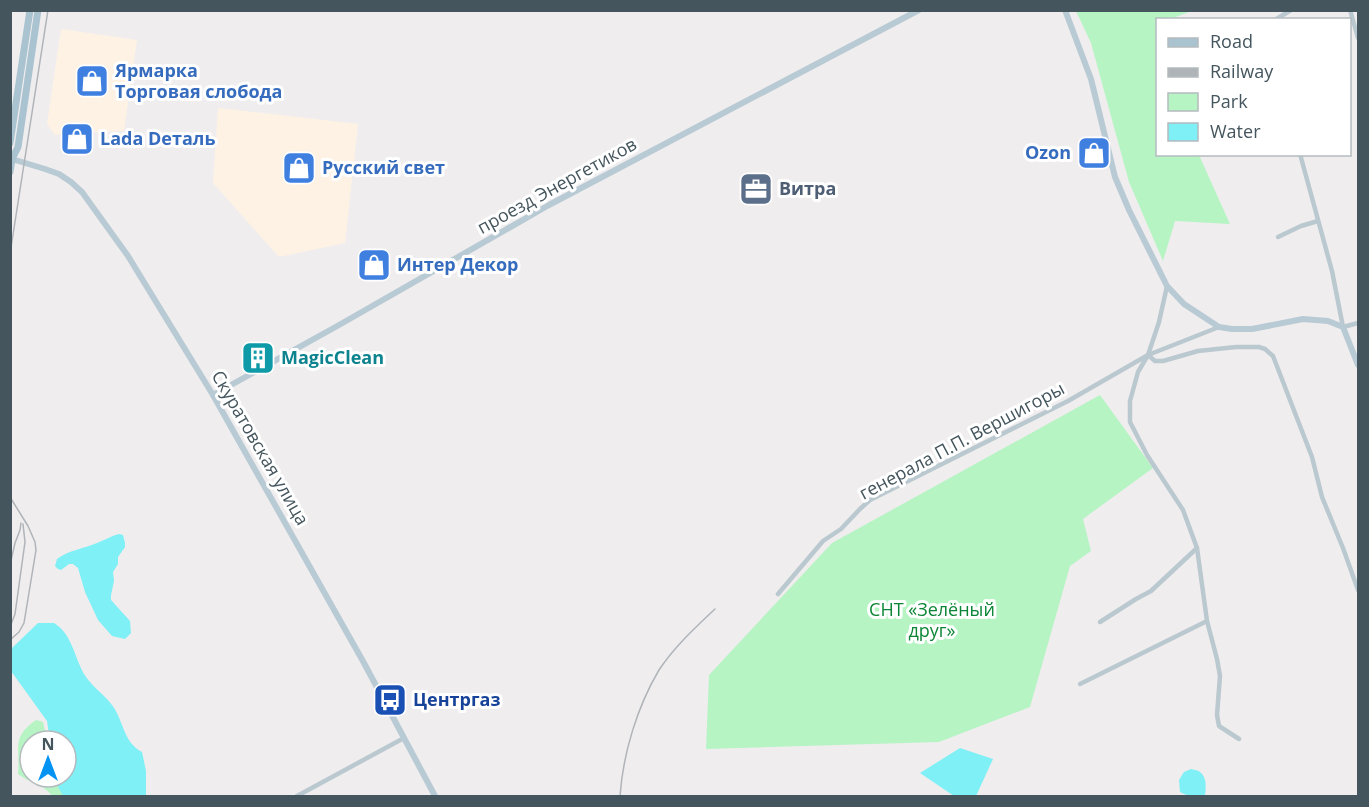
<svg xmlns="http://www.w3.org/2000/svg" width="1369" height="807" font-family="'Open Sans',sans-serif">
	<style>
		.commercial { fill: #fef2e4 }
		.green { fill: #b6f4c4 }
		.water { fill: #7ef0f6 }
		.lines { fill: none; stroke-linecap: round; stroke-linejoin: round }
		.street { stroke: #bac8cf; stroke-width: 4.5 }
		.secondary { stroke: #b8cad4; stroke-width: 6 }
		.primary { stroke: #aac3d0; stroke-width: 7 }
		.tram { stroke: #afb4b9; stroke-width: 1.5 }
		.rail { stroke: #afb4b9; stroke-width: 1.5 }
		.labels { text-anchor: middle; stroke-width: 6; stroke-linejoin: round; paint-order: stroke }
		.shop-label { font-size: 18px; font-weight: bold; fill: #366cbe; stroke: #fff; text-anchor: start }
		.street-label { font-size: 18px; fill: #44555d; stroke: #fff }
		.service-label { font-size: 18px; font-weight: bold; fill: #4e5e75; stroke: #fff; text-anchor: start }
		.culture-label { font-size: 18px; font-weight: bold; fill: #0d838f; stroke: #fff; text-anchor: start }
		.park-label { font-size: 18px; fill: #0c8636; stroke: #fff }
		.transit-label { font-size: 18px; font-weight: bold; fill: #164399; stroke: #fff; text-anchor: start }
	</style>
	<rect width="100%" height="100%" fill="#f0edee"/>
	<g class="commercial">
		<path d="M61,29L137,40L124,131L68,133L55,135L47,124Z"/>
		<path d="M218,108L358,124L345,243L279,257L213,183Z"/>
	</g>
	<g class="green">
		<path d="M1076,11H1192L1170,19L1158,20V154L1199,155L1230,224L1175,221L1163,261L1129,182L1091,43Z"/>
		<path d="M1100,395L1153,468L1083,519L1091,551L1070,566L1030,707L939,742L706,749L709,675L832,543Z"/>
		<path d="M36,720L43,722L47,740V741H30V777H64L69,796H52C44,784 29,783 18,774C21,749 10,738 36,720Z"/>
	</g>
	<g class="water">
		<path d="M119,534L123,535L125,543V547L118,557V564L113,572L114,581L111,595V600L130,621L131,633L125,639L112,636L98,620L85,592L78,568L73,564H69L61,570L58,569L55,566L57,559C69,550 83,549 97,543C105,540 111,536 119,534Z"/>
		<path d="M38,623H54C72,634 74,656 84,674C91,686 104,694 112,705C124,721 123,742 142,752L146,771V796H63L55,781L43,778L42,777H66V741H50L47,721L11,671V649Z"/>
		<path d="M960,748L993,759L976,796H954L920,773Z"/>
		<path d="M1191,769C1194,770 1198,770 1200,772C1207,777 1206,788 1205,795C1196,798 1189,797 1180,792L1179,780L1184,772Z"/>
	</g>
	<g class="lines">
		<g class="street">
			<path d="M1350,10L1358,38"/>
			<path d="M1275,20L1291,10"/>
			<path d="M1300,154L1332,271L1343,327L1358,323"/>
			<path d="M1278,237L1301,226L1318,221"/>
			<path d="M1167,286L1159,322L1148,355L1138,372L1130,401V422L1147,455L1183,510L1197,548L1207,621L1217,659L1220,676L1217,715L1219,726L1239,739"/>
			<path d="M1148,355L1155,361H1163L1198,351L1236,347H1259L1265,349L1273,356L1312,457L1322,497L1343,548L1358,590"/>
			<path d="M778,594L823,541L841,529L860,509L870,500L1068,401L1148,355L1219,327"/>
			<path d="M1100,622L1136,599L1151,591L1197,548"/>
			<path d="M1080,684L1207,621"/>
			<path d="M297,796L404,738"/>
		</g>
		<g class="secondary">
			<path d="M1065,10L1091,79L1115,177L1129,210L1167,286L1184,304L1219,327L1232,329H1252L1303,319L1328,321L1343,327L1358,365"/>
			<path d="M12,159L45,169L59,174L71,182L82,192L128,256L213,395L364,663L435,796"/>
			<path d="M213,395L339,325L549,205L919,10"/>
		</g>
		<g class="primary">
			<path d="M10,143L30,10"/>
			<path d="M10,172L12,159L18,147L38,10"/>
		</g>
		<g class="tram">
			<path d="M10,254L48,10"/>
			<path d="M10,497L28,526L35,542L36,550L24,623L19,632L10,640"/>
			<path d="M10,565L15,543L20,530L21,523"/>
			<path d="M10,627L15,614L25,542L23,524"/>
		</g>
		<path class="rail" d="M620,796C623,754 637,707 659,670C674,647 695,628 715,609"/>
	</g>
	<defs>
		<g id="shop-square" transform="scale(1.725)"><rect x="-9" y="-9" width="18" height="18" rx="4" fill="#3f7fe0" stroke="#fff"/><path d="M-5-2.5h2.3a2.7 3.5 0 0 1 5.4 0H5L5.5 6h-11ZM-1.5-2.5h3a1.5 2.3 0 0 0-3 0Z" fill="#fff"/></g>
		<g id="office-square" transform="scale(1.725)"><rect x="-9" y="-9" width="18" height="18" rx="4" fill="#5c6f8a" stroke="#fff"/><path d="M-6-3h4V-5.5h4V-3h4V5H-6ZM-1-4.5V-3h2v-1.5ZM-6 0V1H6V0Z" fill="#fff"/></g>
		<g id="building-square" transform="scale(1.725)"><rect x="-9" y="-9" width="18" height="18" rx="4" fill="#0f9aa8" stroke="#fff"/><path d="M-4-6H4V6H1V3H-1V6H-4ZM-2.5-4.3h1.7v1.8h-1.7ZM.8-4.3h1.7v1.8H.8ZM-2.5-1h1.7V.8h-1.7ZM.8-1h1.7V.8H.8Z" fill="#fff"/></g>
		<g id="bus-square" transform="scale(1.725)"><rect x="-9" y="-9" width="18" height="18" rx="4" fill="#1a4fb4" stroke="#fff"/><path d="M-5-6H5V4H4V6H2V4H-2V6H-4V4H-5ZM-3.5-4V0h7V-4ZM-3.5 1.2v1.5H-2V1.2ZM2 1.2v1.5H3.5V1.2Z" fill="#fff"/></g>
	</defs>
	<g fill-rule="evenodd">
		<use href="#shop-square" x="92" y="81"/>
		<use href="#shop-square" x="77" y="139"/>
		<use href="#shop-square" x="1094" y="153"/>
		<use href="#shop-square" x="299" y="168"/>
		<use href="#office-square" x="756" y="189"/>
		<use href="#shop-square" x="374" y="265"/>
		<use href="#building-square" x="258" y="358"/>
		<use href="#bus-square" x="390" y="700"/>
	</g>
	<g class="labels">
		<g class="shop-label">
			<text x="115" y="77">Ярмарка<tspan x="115" dy="21">Торговая слобода</tspan></text>
			<text x="100" y="145">Lada Dеталь</text>
			<text x="1071" y="159" text-anchor="end">Ozon</text>
			<text x="322" y="174">Русский свет</text>
			<text x="397" y="271">Интер Декор</text>
		</g>
		<g class="street-label">
			<text transform="translate(557 186) rotate(-29)" y="6">проезд Энергетиков</text>
			<text transform="translate(962 441) rotate(-28)" y="6">генерала П.П. Вершигоры</text>
			<text transform="translate(260 448) rotate(60)" y="6">Скуратовская улица</text>
		</g>
		<g class="service-label">
			<text x="779" y="195">Витра</text>
		</g>
		<g class="culture-label">
			<text x="281" y="364">MagicClean</text>
		</g>
		<g class="park-label">
			<text x="932" y="616">СНТ «Зелёный<tspan x="932" dy="21">друг»</tspan></text>
		</g>
		<g class="transit-label">
			<text x="413" y="706">Центргаз</text>
		</g>
	</g>
	<rect width="1369" height="807" fill="none" stroke="#44555d" stroke-width="24"/>
	<rect x="1156" y="18" width="195" height="138" fill="#ffffff" stroke="#b4bbbe" stroke-width="1.5"/>
	<rect x="1168" y="38" width="30" height="9" fill="#aac3d0" stroke="#b4bbbe" stroke-width="1.5"/>
	<text x="1210" y="48" font-size="18" fill="#44555d">Road</text>
	<rect x="1168" y="68" width="30" height="9" fill="#afb4b9" stroke="#b4bbbe" stroke-width="1.5"/>
	<text x="1210" y="78" font-size="18" fill="#44555d">Railway</text>
	<rect x="1168" y="93" width="30" height="18" fill="#b6f4c4" stroke="#b4bbbe" stroke-width="1.5"/>
	<text x="1210" y="108" font-size="18" fill="#44555d">Park</text>
	<rect x="1168" y="123" width="30" height="18" fill="#7ef0f6" stroke="#b4bbbe" stroke-width="1.5"/>
	<text x="1210" y="138" font-size="18" fill="#44555d">Water</text>
	<g transform="translate(48 759)"><circle r="28" fill="#ffffff" stroke="#b4bbbe" stroke-width="1.5"/>
	<path d="M0-4.5L10 22L0 15L-10 22Z" fill="#0593f3"/>
	<text y="-9" font-size="16" font-weight="bold" text-anchor="middle" fill="#44555d">N</text>
	</g>
</svg>
